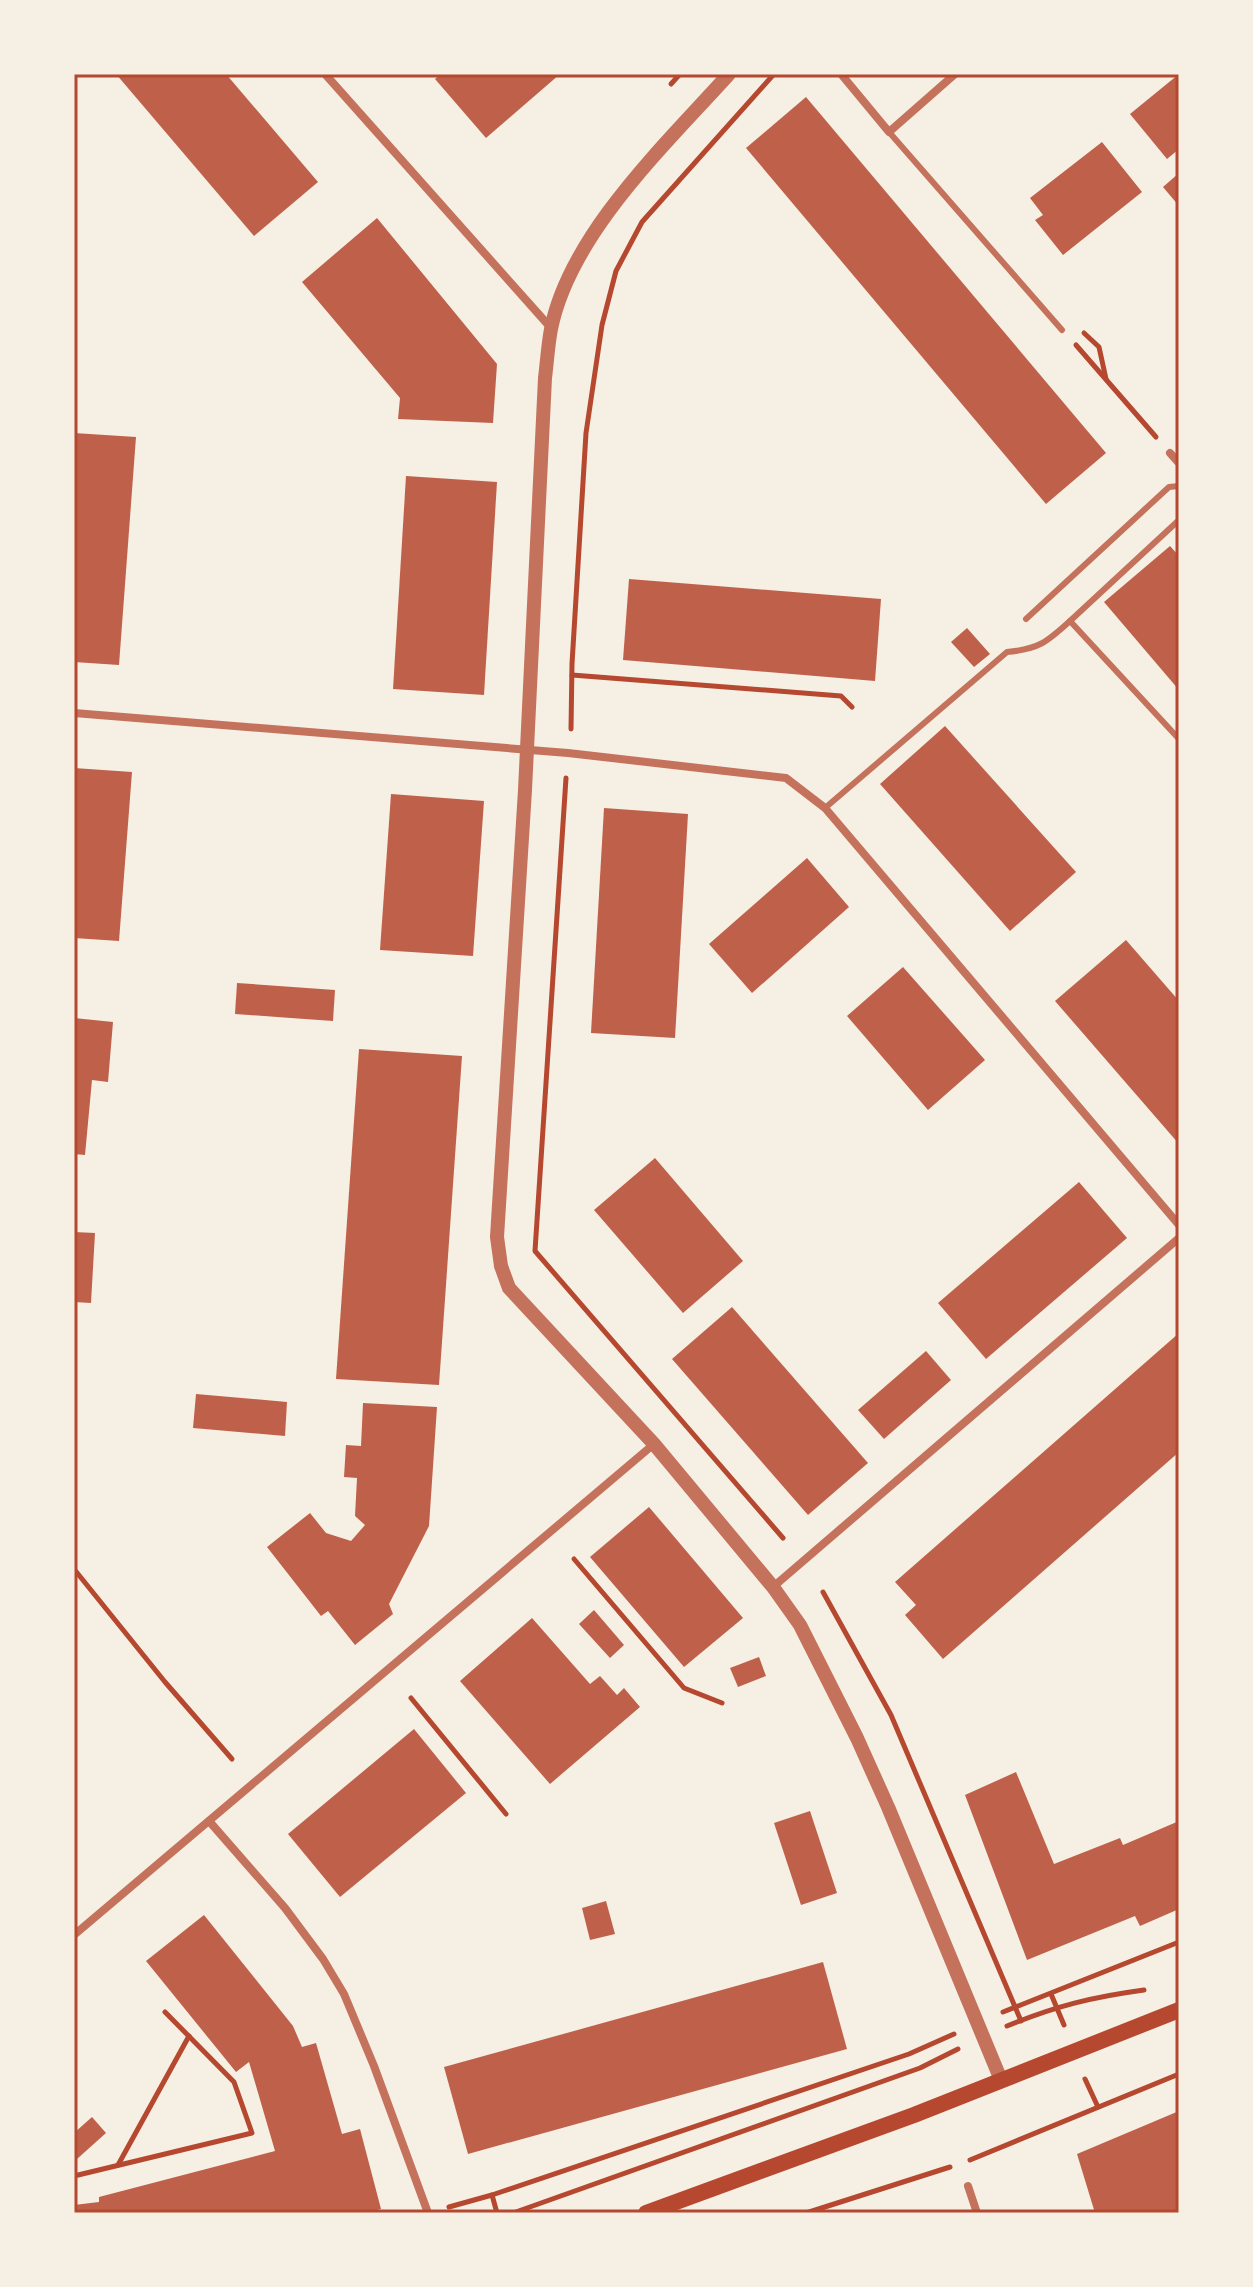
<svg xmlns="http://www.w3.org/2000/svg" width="1253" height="2287" font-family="Figtree,sans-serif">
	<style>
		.building { fill: #bf614a }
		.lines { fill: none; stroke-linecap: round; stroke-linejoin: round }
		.path { stroke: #b5482f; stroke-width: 5 }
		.service { stroke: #c5725c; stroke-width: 6 }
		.minor { stroke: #c5725c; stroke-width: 8 }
		.tertiary { stroke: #c5725c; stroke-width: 14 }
		.secondary { stroke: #b5482f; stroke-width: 16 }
		.neatline { fill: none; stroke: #b5482f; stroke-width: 3 }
	</style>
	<rect width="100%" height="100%" fill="#f6efe4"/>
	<g class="building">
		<path d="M116,74H226L318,182L254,236Z"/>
		<path d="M441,74H560L486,138L435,79Z"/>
		<path d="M1179,74V149L1167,159L1130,114Z"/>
		<path d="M806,97L1106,453L1046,504L746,148Z"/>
		<path d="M1102,142L1142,192L1063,255L1035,220L1043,215L1030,198Z"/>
		<path d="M1179,173V206L1163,187Z"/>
		<path d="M377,218L497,364L493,423L398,419L400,398L302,282Z"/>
		<path d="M74,433L136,437L119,665L74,662Z"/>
		<path d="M406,476L497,482L484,695L393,689Z"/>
		<path d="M1170,546L1179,556V690L1104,602Z"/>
		<path d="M629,579L881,599L875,681L623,660Z"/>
		<path d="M967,628L990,654L974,667L951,642Z"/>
		<path d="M945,726L1076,872L1010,931L880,784Z"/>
		<path d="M74,768L132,772L119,941L74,938Z"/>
		<path d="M391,794L484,801L473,956L380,950Z"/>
		<path d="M604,808L688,814L675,1038L591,1033Z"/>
		<path d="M807,858L849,907L752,993L709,944Z"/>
		<path d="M1126,940L1179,1001V1144L1055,1001Z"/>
		<path d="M903,967L985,1060L928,1110L847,1016Z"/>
		<path d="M237,983L335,990L333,1021L235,1014Z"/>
		<path d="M74,1018L113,1022L108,1082L92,1080L85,1155L74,1154Z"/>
		<path d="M359,1049L462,1056L439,1385L336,1379Z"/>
		<path d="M655,1158L743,1261L683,1313L594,1210Z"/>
		<path d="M1079,1182L1127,1238L986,1359L938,1303Z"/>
		<path d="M74,1232L95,1233L91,1303L74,1302Z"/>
		<path d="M732,1307L868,1463L808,1515L672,1359Z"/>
		<path d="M1179,1333V1452L943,1659L905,1615L916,1605L895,1582Z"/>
		<path d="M926,1351L951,1380L884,1439L858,1410Z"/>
		<path d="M196,1394L287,1402L285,1436L193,1428Z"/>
		<path d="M363,1403L437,1407L429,1526L389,1604L393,1614L355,1645L328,1611L321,1616L267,1547L310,1513L326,1533L351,1541L365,1525L355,1516L357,1478L344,1477L346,1445L361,1446Z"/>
		<path d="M649,1507L743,1618L684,1667L590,1557Z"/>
		<path d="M594,1610L624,1645L610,1658L579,1624Z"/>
		<path d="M532,1618L590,1684L600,1676L617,1695L624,1688L640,1707L550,1784L460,1681Z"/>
		<path d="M759,1657L766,1676L738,1687L730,1668Z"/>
		<path d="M414,1729L466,1793L340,1897L288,1834Z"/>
		<path d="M1016,1772L1054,1864L1120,1838L1123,1845L1179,1821V1909L1140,1926L1135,1916L1027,1960L965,1795Z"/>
		<path d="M810,1811L837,1893L801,1905L774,1823Z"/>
		<path d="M606,1901L615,1934L590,1940L582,1908Z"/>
		<path d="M204,1915L293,2026L302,2047L316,2043L342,2134L360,2129L381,2209L367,2213H74V2205L99,2202V2197L275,2151L249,2062L236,2072L146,1961Z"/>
		<path d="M823,1962L847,2049L468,2154L444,2067Z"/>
		<path d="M1179,2111V2213H1095L1077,2154Z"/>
		<path d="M92,2117L106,2133L77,2159L74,2155V2133Z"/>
	</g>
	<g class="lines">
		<g class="path">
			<path d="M671,84L680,74"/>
			<path d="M1084,333L1099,347L1106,379"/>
			<path d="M1076,345L1156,437"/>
			<path d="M572,675L841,696L852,707"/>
			<path d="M571,729L572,664L586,433L602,325L616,271L642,222L774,74"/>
			<path d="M566,778L535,1251L783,1538"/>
			<path d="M574,1559L684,1688L722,1703"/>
			<path d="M74,1569L165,1682L232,1759"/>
			<path d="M823,1592L891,1715L1021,2021"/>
			<path d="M411,1698L506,1814"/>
			<path d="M1051,1994L1064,2025"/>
			<path d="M1003,2012L1179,1942"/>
			<path d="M1007,2026C1056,2006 1092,1997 1144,1990"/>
			<path d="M1085,2079L1098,2107"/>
			<path d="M970,2160L1179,2074"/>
			<path d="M118,2165L189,2036"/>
			<path d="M74,2176L252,2133L234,2082L165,2012"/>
			<path d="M492,2195L497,2213"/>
			<path d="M449,2207L492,2195L909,2054L954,2034"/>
			<path d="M513,2213L920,2068L958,2049"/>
			<path d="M806,2213L950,2167"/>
		</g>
		<g class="service">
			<path d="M889,132L1062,330"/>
			<path d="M1179,520L1070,621L1179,739"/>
			<path d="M1026,619L1169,487L1179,486"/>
			<path d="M825,808L1007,652C1039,649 1047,642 1070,621"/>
		</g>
		<g class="minor">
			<path d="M325,74L551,328"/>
			<path d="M841,74L889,132L955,74"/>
			<path d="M1170,453L1179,463"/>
			<path d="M74,713L568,753L786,778L825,808L1179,1225"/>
			<path d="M773,1587L1179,1238"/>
			<path d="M209,1821L285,1908L323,1959L344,1994L374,2066L428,2213"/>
			<path d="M74,1935L654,1444"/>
			<path d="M968,2186L977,2213"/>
		</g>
		<path class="tertiary" d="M729,74C666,144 570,234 551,329C548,345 547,362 545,378L525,790L497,1237L501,1266L509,1288L654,1444L773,1587L800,1625L857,1738L888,1807L1001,2080"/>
		<path class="secondary" d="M646,2213L914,2115L1179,2010"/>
	</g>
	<rect width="1253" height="2287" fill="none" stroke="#f6efe4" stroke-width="152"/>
	<rect x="76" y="76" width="1101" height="2135" class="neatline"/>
</svg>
